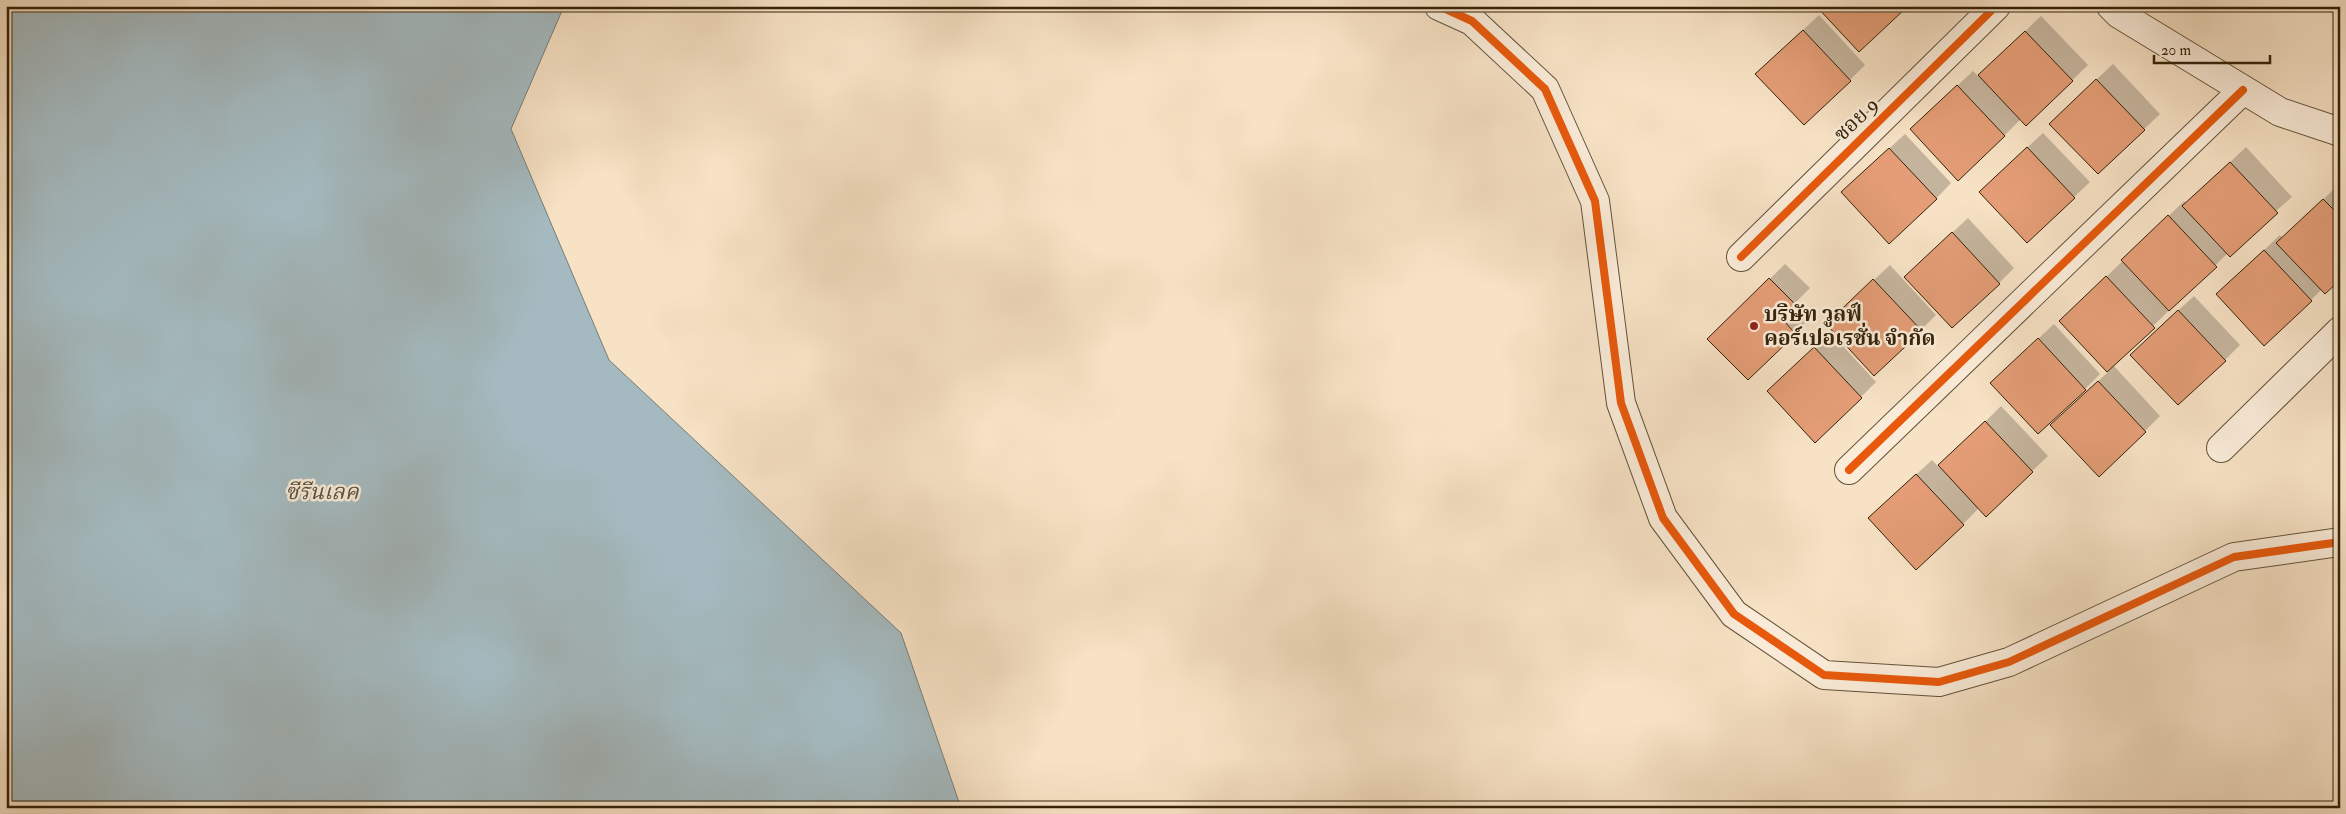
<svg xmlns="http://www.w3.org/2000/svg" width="2346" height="814" font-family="'IM FELL Double Pica','Noto Serif Thai',serif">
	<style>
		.water { fill: #a4bac0; stroke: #777d77 }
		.shadow { fill: #0003 }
		.building { fill: #e49d76; stroke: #342209 }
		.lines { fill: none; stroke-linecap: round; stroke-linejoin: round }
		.minor-casing { stroke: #655238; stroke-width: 30 }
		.minor { stroke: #faecd9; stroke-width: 28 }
		.cycleway-casing { stroke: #faecd9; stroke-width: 11 }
		.cycleway { stroke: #e8590c; stroke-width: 8 }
		.poi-dot { fill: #8f2418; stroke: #faecd9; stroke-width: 2 }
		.labels { text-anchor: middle; stroke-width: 5; stroke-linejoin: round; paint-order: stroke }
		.street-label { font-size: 21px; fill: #342209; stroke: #faecd9 }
		.poi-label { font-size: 21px; font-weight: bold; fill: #342209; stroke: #faecd9; text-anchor: start }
		.water-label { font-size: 22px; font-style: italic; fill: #565040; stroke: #faecd9 }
	</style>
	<rect width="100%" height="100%" fill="#f7e2c5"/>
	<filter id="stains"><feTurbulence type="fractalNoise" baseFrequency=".004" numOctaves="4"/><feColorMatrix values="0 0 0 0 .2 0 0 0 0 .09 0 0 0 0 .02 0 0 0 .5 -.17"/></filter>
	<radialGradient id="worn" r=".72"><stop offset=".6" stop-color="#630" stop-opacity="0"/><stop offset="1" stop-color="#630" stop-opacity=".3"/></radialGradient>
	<path class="water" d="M6,6H564L511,129L609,360L901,633L961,808H6Z"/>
	<g class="shadow">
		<path d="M1819,15L1865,65L1850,80L1772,59Z"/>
		<path d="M2041,16L2088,65L2026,125L2021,119L2004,136L1927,114L1973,71L1978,76Z"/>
		<path d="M2113,64L2160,114L2098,173L2066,108Z"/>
		<path d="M2043,133L2090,182L2027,241L1996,176Z"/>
		<path d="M1905,134L1951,183L1936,199L1858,177Z"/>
		<path d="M2246,147L2292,197L2228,253L2113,365L2160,416L2145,431L2067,410L2108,372L2061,321L2184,201L2187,203Z"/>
		<path d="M2339,184L2340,279L2322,289L2311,300L2233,279L2280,235L2283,239Z"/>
		<path d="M1968,218L2014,268L1999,283L1921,262Z"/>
		<path d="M1785,264L1810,288L1796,302L1810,318L1795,333L1709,339Z"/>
		<path d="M1890,265L1936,315L1921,330L1843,309Z"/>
		<path d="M2194,296L2240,345L2225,360L2147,339Z"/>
		<path d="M2054,324L2100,374L2085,389L2007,368Z"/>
		<path d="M1830,332L1876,382L1861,397L1784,376Z"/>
		<path d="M2001,406L2048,456L1986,515L1979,508L1963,524L1885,503L1932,460L1939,467Z"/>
	</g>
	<g class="building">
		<path d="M1816,6H1905L1906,8L1859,52Z"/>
		<path d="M1803,30L1851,81L1804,125L1755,74Z"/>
		<path d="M2025,31L2073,81L2026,126L1978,75Z"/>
		<path d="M2096,79L2145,130L2098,174L2049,124Z"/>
		<path d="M1957,85L2005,136L1958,181L1910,129Z"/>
		<path d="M2027,147L2075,198L2027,243L1979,192Z"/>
		<path d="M1889,148L1937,199L1889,244L1841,192Z"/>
		<path d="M2230,162L2278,213L2230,257L2182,206Z"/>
		<path d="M2323,199L2340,216V280L2325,294L2276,243Z"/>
		<path d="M2168,215L2217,267L2169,311L2121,260Z"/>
		<path d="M1952,232L2000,284L1952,328L1904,277Z"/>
		<path d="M2264,250L2312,301L2264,346L2216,294Z"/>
		<path d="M2106,276L2155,328L2107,372L2059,321Z"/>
		<path d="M1769,278L1795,304L1781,318L1796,334L1748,380L1707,339Z"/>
		<path d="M1873,279L1922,331L1874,376L1826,324Z"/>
		<path d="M2178,310L2226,361L2178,405L2130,355Z"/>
		<path d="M2038,338L2086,390L2038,434L1990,383Z"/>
		<path d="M1814,347L1862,398L1815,443L1767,391Z"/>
		<path d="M2098,381L2146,432L2099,477L2050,425Z"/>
		<path d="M1985,421L2033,472L1986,517L1938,465Z"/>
		<path d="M1916,474L1964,525L1916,570L1868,518Z"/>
	</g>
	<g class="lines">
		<g class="minor-casing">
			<g id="minor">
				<path d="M1439,6L1472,21L1545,89L1595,201L1621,403L1663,518L1734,614L1824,675L1939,682L2009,662L2234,557L2340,542"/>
				<path d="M2111,6L2119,14L2280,112L2340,132"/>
				<path d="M1741,257L1996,6"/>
				<path d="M2221,448L2340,331"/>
				<path d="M1849,470L2243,90"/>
			</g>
		</g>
		<use href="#minor" class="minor"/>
		<g class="cycleway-casing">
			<g id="cycleway">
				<path d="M1439,6L1472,21L1545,89L1595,201L1621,403L1663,518L1734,614L1824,675L1939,682L2009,662L2234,557L2340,542"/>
				<path d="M1741,257L1996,6"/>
				<path d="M1849,470L2243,90"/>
			</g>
		</g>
		<use href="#cycleway" class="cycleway"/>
	</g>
	<circle class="poi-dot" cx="1754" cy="326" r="5"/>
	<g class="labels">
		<g class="street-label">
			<text transform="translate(1856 119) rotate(-44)" y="7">ซอย 9</text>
		</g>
		<g class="poi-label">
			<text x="1764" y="321">บริษัท วูลฟ์<tspan x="1764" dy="24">คอร์เปอเรชั่น จำกัด</tspan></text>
		</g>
		<g class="water-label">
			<text x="322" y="499">ซีรีนเลค</text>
		</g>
	</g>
	<rect width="2346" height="814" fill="none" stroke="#f7e2c5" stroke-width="25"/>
	<rect x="8" y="8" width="2331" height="799" fill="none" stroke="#342209" stroke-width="2.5"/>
	<rect x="12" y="12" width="2321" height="789" fill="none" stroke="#342209"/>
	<path d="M2154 55v8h116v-8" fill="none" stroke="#342209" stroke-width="2.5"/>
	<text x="2161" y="55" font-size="15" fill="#342209" stroke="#faecd9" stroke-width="4" paint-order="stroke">20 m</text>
	<rect width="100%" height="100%" filter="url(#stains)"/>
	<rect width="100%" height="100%" fill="url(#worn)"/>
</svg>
